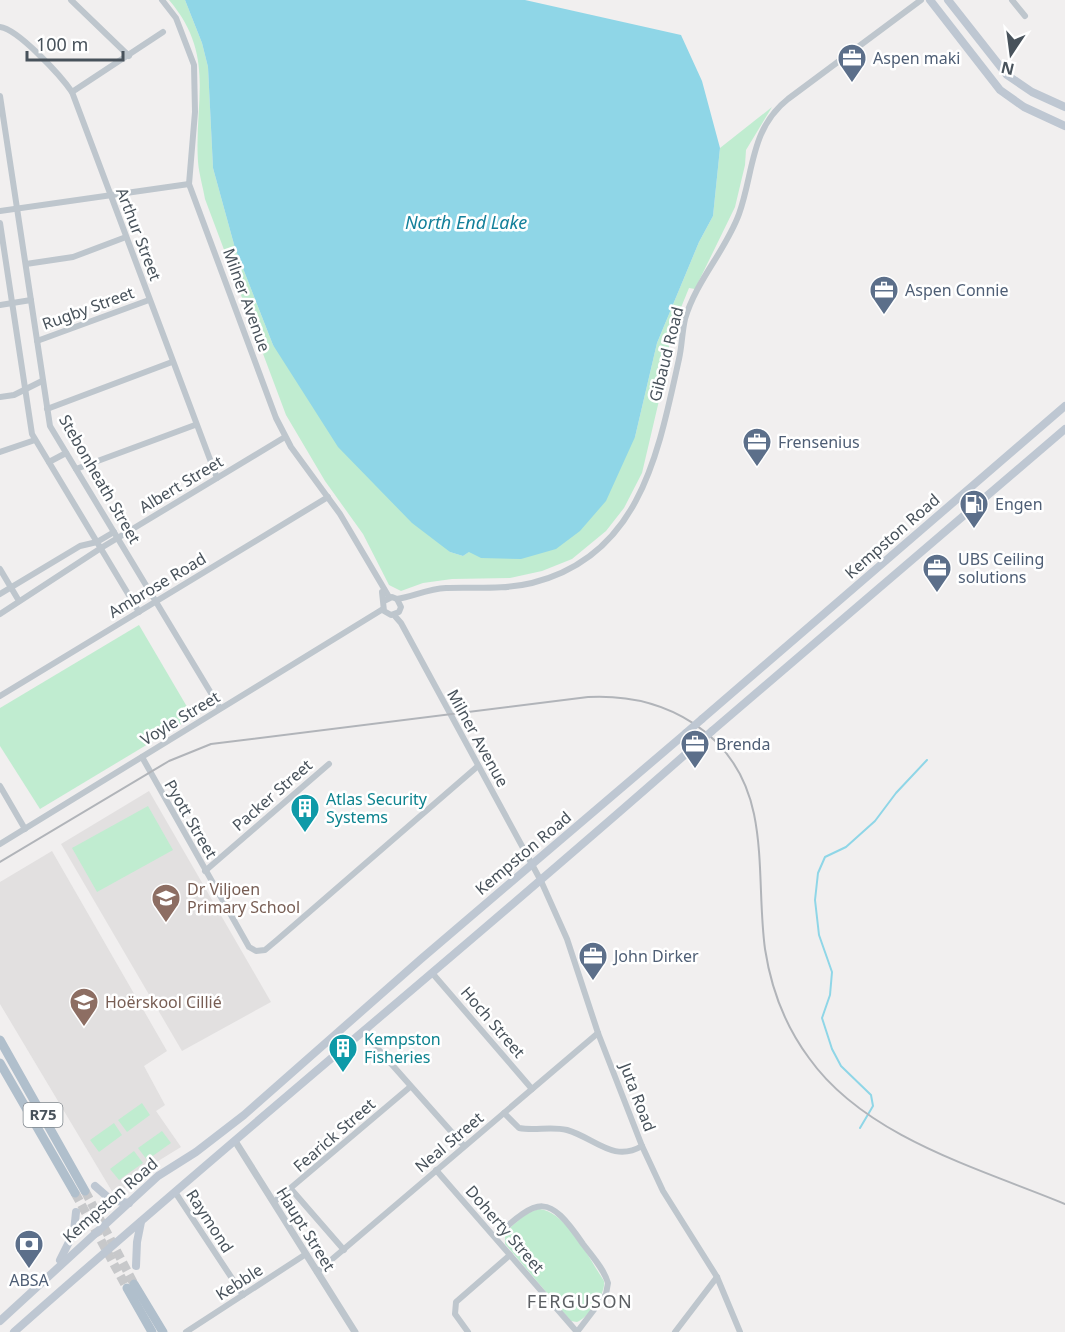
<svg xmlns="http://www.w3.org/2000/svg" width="1065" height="1332" font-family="'Noto Sans',sans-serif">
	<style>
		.education { fill: #e2e0e0 }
		.green { fill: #c0ecd0 }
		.water { fill: #8fd6e7 }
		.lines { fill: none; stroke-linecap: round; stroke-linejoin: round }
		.stream { stroke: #8fd6e7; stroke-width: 2 }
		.primary-tunnel { stroke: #c7c8ca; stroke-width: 9; stroke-dasharray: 9 4.5; stroke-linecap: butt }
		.minor { stroke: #bec6cd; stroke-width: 6 }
		.tertiary { stroke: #bec6cd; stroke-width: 7 }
		.secondary { stroke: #bec7d2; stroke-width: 8 }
		.primary { stroke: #b0bfcc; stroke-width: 9 }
		.rail { stroke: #b1b4b9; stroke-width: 2 }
		.secondary-bridge { stroke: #bec7d2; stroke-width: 8 }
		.labels { text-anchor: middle; stroke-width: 5; stroke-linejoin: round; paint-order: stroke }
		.shield { fill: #fff; stroke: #7f868c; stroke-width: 1.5 }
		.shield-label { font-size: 15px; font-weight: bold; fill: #48525b }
		.service-label { font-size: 16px; fill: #4e5e75; stroke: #fff; text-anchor: start }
		.street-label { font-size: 16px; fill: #48525b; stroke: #fff }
		.culture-label { font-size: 16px; fill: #0d838f; stroke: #fff; text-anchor: start }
		.education-label { font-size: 16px; fill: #785e54; stroke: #fff; text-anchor: start }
		.water-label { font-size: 18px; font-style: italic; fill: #14809b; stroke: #fff }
		.neighbourhood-label { font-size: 18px; letter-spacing: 1.5px; fill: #5c5f63; stroke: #fff }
	</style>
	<rect width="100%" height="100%" fill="#f1efef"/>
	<g class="education">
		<path d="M149,791L271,1002L182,1051L61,844Z"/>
		<path d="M52,851L167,1051L144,1066L165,1105L156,1111L181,1147L150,1166L118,1194L113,1193L0,1004V882Z"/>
	</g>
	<g class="green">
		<path d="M169,0H185L202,43L208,67L213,168L235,248L273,345L450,552L463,556L635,437L657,343L699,242L713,216L720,148L772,107L746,150L745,165L735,207L695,289L689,288L671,332L665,375L642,473L624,508L606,531L572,559L542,571L510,578L452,579L423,583L401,591L389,585L363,534L325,481L286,415L205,199C203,187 199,174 198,162C194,101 216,55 169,0Z"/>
		<path d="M139,625L193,717L40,809L0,746V708Z"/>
		<path d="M148,806L173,850L97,892L72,848Z"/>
		<path d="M142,1103L150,1115L127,1132L118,1120Z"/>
		<path d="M114,1123L122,1135L99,1152L90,1140Z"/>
		<path d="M162,1131L171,1143L147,1160L138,1148Z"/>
		<path d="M134,1151L143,1163L119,1180L110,1169Z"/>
		<path d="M539,1209C566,1211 590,1260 604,1281C606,1294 589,1317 577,1322L571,1321L505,1244V1232L527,1213Z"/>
	</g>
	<path class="water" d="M185,0H525L681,35L702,81L720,148L713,216L699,242L657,343L635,437L606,501L580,531L556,549L521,559L481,558L469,552L463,556L450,552L412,523L338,447L273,345L235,248L213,168L208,67L202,43Z"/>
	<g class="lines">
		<path class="stream" d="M860,1128L873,1106L871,1095L841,1066L832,1049L822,1018L830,995L832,972L819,935L815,900L818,873L825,857L846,847L875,821L896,793L927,760"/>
		<g class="primary-tunnel">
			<path d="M85,1191L134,1284"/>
			<path d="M75,1193L127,1288"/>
		</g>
		<g class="minor">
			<path d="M71,0L129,56"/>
			<path d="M162,0L176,18L194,65L195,112L189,184L276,418L291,447L340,514L389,597"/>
			<path d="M1012,0L1025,16"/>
			<path d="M0,27C18,29 61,76 72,92L217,478"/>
			<path d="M72,92L163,32"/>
			<path d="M0,96L50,426L220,708"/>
			<path d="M0,211L189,184"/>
			<path d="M0,223L32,434L139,612"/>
			<path d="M26,264L73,257L126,237"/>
			<path d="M0,305L31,300"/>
			<path d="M37,341L149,300"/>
			<path d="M0,397L14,395L42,381"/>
			<path d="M47,409L172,362"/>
			<path d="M0,452L35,440"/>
			<path d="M49,462L66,453"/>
			<path d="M76,469L195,425"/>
			<path d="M0,569L19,601"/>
			<path d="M382,592L384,611L391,615L399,612L401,607L397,599L392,597L384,601"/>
			<path d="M0,594L80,546L97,542L114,532"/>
			<path d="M397,599C414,596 428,589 446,588C474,587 503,590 532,583C640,556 658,454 679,359C682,346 682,332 685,319C696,281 726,250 739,214C754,172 750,129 788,99L921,0"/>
			<path d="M0,614L101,548L285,437"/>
			<path d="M394,615L401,623L541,881L567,939L598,1033L642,1146L663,1191L717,1277L740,1332"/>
			<path d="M0,696L328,497"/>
			<path d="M142,757L249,947L256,951L265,950L277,940L478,766"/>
			<path d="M0,786L25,829"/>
			<path d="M0,844L383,609"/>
			<path d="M205,871L329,764"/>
			<path d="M433,974L532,1089"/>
			<path d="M363,1032L464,1146"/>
			<path d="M504,1113L519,1128C535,1131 551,1126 567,1130C595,1138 613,1163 642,1146"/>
			<path d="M436,1170L577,1332"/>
			<path d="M291,1189L344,1250"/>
			<path d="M175,1192L243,1295"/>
			<path d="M274,1202L410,1087"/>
			<path d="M495,1237C539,1197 548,1193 583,1244C592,1256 604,1269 608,1283L606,1294L577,1332"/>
			<path d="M317,1272L598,1033"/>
			<path d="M186,1332L306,1254"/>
			<path d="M468,1332L455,1314L456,1302L510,1255"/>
			<path d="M675,1332L717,1277"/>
		</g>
		<path class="tertiary" d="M235,1141L355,1332"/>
		<g class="secondary">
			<path d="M930,0L1000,90L1024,107L1065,126"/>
			<path d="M948,0L1007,75L1032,92L1065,107"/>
			<path d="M702,719L1065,406"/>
			<path d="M712,731L1065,429"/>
			<path d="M95,1186L111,1200L129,1203"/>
			<path d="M60,1260L74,1232L76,1212"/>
			<path d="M136,1266L137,1242L141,1222"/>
			<path d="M0,1321L158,1176L196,1152L244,1115L421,959L686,733"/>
			<path d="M14,1332C238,1133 471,944 696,745"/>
		</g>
		<g class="primary">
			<path d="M0,1040L85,1191"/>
			<path d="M0,1063L75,1193"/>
			<path d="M134,1284L163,1332"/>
			<path d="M127,1288L152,1332"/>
		</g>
		<path class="rail" d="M0,862L169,761L211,744L588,697C666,693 737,733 754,814C763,858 759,905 765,949C771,988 786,1027 809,1058C865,1137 978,1168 1065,1204"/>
		<g class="secondary-bridge">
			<path d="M686,733L702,719"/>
			<path d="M696,745L712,731"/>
		</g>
	</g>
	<defs>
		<g id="office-pin" transform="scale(1.5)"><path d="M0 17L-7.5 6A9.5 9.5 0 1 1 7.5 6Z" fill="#5c6f8a" stroke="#fff"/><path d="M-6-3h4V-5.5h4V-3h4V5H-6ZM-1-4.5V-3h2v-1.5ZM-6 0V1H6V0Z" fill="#fff"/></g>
		<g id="fuel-pin" transform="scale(1.5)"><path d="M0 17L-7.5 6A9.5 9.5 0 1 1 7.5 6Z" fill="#5c6f8a" stroke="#fff"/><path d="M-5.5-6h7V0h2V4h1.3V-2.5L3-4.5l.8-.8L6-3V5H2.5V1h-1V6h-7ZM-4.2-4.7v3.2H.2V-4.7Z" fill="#fff"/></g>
		<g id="building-pin" transform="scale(1.5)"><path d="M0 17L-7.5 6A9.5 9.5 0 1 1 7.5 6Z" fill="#0f9aa8" stroke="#fff"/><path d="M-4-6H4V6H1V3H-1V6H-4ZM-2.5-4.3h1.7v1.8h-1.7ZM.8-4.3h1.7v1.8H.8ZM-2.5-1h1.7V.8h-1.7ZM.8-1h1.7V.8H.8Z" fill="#fff"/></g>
		<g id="school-pin" transform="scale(1.5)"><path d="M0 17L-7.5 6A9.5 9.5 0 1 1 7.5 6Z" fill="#8d6e63" stroke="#fff"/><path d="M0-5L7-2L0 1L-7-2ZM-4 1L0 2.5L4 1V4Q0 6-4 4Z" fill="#fff"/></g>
		<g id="bank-pin" transform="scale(1.5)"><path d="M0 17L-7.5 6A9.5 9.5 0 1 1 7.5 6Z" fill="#5c6f8a" stroke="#fff"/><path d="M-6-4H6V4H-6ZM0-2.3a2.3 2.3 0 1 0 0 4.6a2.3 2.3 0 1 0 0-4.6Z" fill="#fff"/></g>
	</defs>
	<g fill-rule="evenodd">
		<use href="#office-pin" x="852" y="58"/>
		<use href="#office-pin" x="884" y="290"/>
		<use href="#office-pin" x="757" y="442"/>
		<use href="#fuel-pin" x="974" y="504"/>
		<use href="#office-pin" x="937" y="568"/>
		<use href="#office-pin" x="695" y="744"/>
		<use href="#building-pin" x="305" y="808"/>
		<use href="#school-pin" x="166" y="898"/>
		<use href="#office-pin" x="593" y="956"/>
		<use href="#school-pin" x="84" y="1002"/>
		<use href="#building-pin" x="343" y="1048"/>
		<use href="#bank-pin" x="29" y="1244"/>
	</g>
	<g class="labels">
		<rect class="shield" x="23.5" y="1103" width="39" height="24" rx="4.5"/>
		<g class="shield-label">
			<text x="43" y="1120">R75</text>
		</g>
		<g class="service-label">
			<text x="873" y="64">Aspen maki</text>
			<text x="905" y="296">Aspen Connie</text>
			<text x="778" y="448">Frensenius</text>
			<text x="995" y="510">Engen</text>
			<text x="958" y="565">UBS Ceiling<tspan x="958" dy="18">solutions</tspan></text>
			<text x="716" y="750">Brenda</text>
			<text x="614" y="962">John Dirker</text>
			<text x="29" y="1286" text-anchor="middle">ABSA</text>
		</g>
		<g class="street-label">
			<text transform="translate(139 234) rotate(69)" y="6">Arthur Street</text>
			<text transform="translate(247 300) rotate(70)" y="6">Milner Avenue</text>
			<text transform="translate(88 308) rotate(-20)" y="6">Rugby Street</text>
			<text transform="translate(666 354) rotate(-76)" y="6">Gibaud Road</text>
			<text transform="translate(100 479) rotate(60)" y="6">Stebonheath Street</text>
			<text transform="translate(181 484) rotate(-31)" y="6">Albert Street</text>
			<text transform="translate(892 536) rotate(-41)" y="6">Kempston Road</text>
			<text transform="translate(157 585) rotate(-31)" y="6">Ambrose Road</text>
			<text transform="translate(180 718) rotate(-31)" y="6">Voyle Street</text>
			<text transform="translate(478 738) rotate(61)" y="6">Milner Avenue</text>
			<text transform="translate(272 795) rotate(-41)" y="6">Packer Street</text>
			<text transform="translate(191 819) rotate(60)" y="6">Pyott Street</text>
			<text transform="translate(523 853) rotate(-40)" y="6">Kempston Road</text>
			<text transform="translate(493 1022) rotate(49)" y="6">Hoch Street</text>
			<text transform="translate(638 1097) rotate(69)" y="6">Juta Road</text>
			<text transform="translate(334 1135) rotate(-41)" y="6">Fearick Street</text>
			<text transform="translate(449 1142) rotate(-40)" y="6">Neal Street</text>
			<text transform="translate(110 1200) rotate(-41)" y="6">Kempston Road</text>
			<text transform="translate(210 1221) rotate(57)" y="6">Raymond</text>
			<text transform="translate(306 1229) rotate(58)" y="6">Haupt Street</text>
			<text transform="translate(505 1229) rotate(49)" y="6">Doherty Street</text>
			<text transform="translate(239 1282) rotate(-33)" y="6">Kebble</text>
		</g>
		<g class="culture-label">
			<text x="326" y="805">Atlas Security<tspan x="326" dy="18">Systems</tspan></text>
			<text x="364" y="1045">Kempston<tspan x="364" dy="18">Fisheries</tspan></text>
		</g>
		<g class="education-label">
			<text x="187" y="895">Dr Viljoen<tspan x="187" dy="18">Primary School</tspan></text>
			<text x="105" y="1008">Hoërskool Cillié</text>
		</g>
		<g class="water-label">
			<text x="466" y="229">North End Lake</text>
		</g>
		<g class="neighbourhood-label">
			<text x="580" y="1308">FERGUSON</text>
		</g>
	</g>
	<g transform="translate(1011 54) rotate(193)" stroke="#ffffff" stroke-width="4.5" paint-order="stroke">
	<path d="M0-4.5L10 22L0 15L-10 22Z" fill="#48525b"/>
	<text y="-9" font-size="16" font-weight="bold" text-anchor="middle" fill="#48525b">N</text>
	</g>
	<path d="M27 51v9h96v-9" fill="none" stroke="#48525b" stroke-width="3"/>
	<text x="36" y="51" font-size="18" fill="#48525b" stroke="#ffffff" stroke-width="4.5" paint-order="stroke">100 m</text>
</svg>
